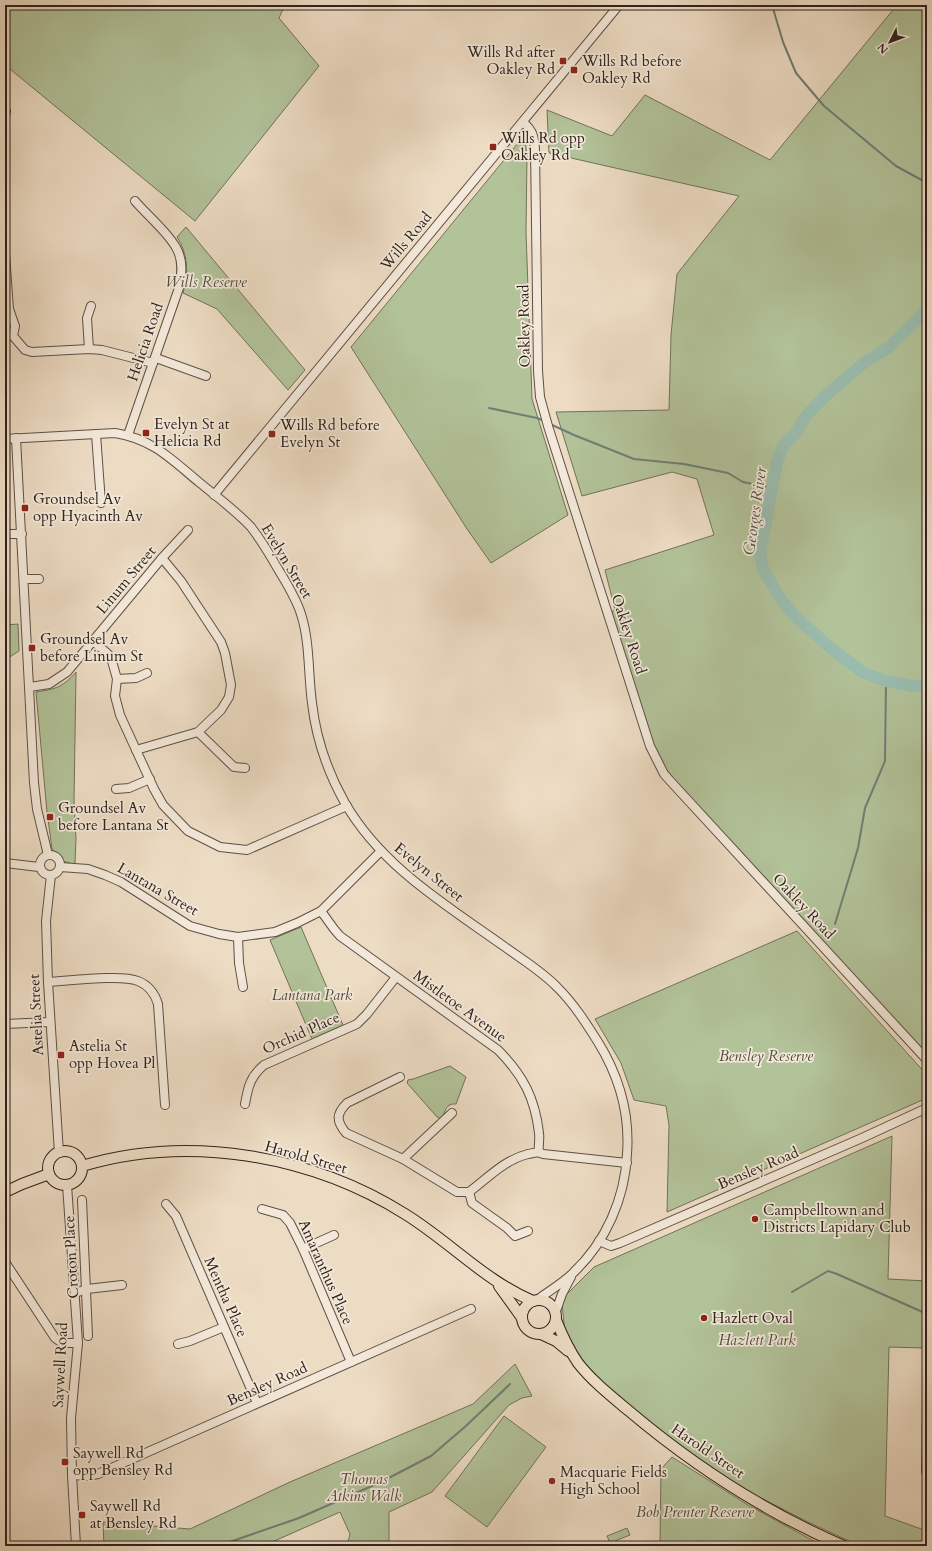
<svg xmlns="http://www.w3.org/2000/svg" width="932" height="1551" font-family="Cardo,serif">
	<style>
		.green { fill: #b2c299; stroke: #70725a }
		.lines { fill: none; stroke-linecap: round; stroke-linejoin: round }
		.stream { stroke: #6f7e74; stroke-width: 2 }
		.river { stroke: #9abcae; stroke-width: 12 }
		.minor-casing { stroke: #5e5046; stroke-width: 10 }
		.major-casing { stroke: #2e221c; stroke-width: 12 }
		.minor { stroke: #f3e8d9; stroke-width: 8 }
		.major { stroke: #eddcc4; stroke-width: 10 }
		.poi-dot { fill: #8f2418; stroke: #f3e8d9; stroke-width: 1.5 }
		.labels { text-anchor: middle; stroke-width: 3.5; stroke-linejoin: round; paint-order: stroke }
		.poi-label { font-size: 15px; fill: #2e221c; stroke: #f3e8d9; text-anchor: start }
		.street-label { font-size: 15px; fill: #2e221c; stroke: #f3e8d9 }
		.park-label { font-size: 15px; font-style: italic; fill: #4f4a3b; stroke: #f3e8d9 }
		.water-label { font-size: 16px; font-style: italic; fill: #4e5048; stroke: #f3e8d9 }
	</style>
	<rect width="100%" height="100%" fill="#eddcc4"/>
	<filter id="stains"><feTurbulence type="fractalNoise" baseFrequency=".005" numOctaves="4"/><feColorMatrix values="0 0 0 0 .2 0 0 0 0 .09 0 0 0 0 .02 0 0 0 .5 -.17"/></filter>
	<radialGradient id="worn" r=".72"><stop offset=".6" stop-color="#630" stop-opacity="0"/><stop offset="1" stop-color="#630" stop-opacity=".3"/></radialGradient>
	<g class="green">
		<path d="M5,5H285L279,18L319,66L195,221L5,65Z"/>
		<path d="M897,5H927V1055L675,781L663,765L656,752L611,612L615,610L605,570L714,535L697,479L672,472L582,496L556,412L669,410L671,335L677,274L739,196L549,153L547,110L612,136L645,95L770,160Z"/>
		<path d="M522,138L525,141L527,156L526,232L532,399L568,515L491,563L467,529L351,347Z"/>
		<path d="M186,227L305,370L288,390L217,309L183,293C189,273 188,254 177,237Z"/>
		<path d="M18,624L19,651L5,660V625Z"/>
		<path d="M76,672L74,802L76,839L75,863L73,864L63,861L52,849L47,812L36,692C56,689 63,687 76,672Z"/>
		<path d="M301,927L343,1025L312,1039L270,940Z"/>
		<path d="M797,931L927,1075V1098L667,1212L669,1125L666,1106L634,1100L621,1063L595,1019Z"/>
		<path d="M450,1066L466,1077L456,1104C446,1103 445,1111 442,1119L437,1117L407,1083L408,1080L413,1079Z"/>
		<path d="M892,1136L888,1279L927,1281V1334L924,1348L889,1347L885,1516L927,1531V1546H860L810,1523L743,1489L682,1449L603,1385L585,1366L565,1333L562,1304L566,1295L594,1267Z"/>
		<path d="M515,1364L532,1396L522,1398L509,1405L432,1492L389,1512V1546H347L350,1534L340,1512L263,1546H104L103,1522L190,1529L290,1482L473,1404Z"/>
		<path d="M504,1416L546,1447L487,1527L445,1496Z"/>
		<path d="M672,1457L748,1505L823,1546H660L661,1469Z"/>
		<path d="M627,1528L630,1535L610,1543L607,1536Z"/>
	</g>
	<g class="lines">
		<g class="stream">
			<path d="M772,5L783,42L796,73L824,106L896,166L927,183"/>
			<path d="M489,408L537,418L544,421"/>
			<path d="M550,424L574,435L634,459L684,464L728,473L743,482L773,488"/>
			<path d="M835,924L858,848L865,808L885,761L886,681"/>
			<path d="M792,1292L828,1271L837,1274L927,1314"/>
			<path d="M218,1546L299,1518L381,1482L431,1456L467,1425L510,1384"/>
		</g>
		<path class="river" d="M927,310L889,347L864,363L824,397L807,415L795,434L783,446L777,462L760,554L763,569L782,601L795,616L827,645L862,672L886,681L912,686H927"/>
		<g class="minor-casing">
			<g id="minor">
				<path d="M5,110L6,111L5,116"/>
				<path d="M523,122C533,131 534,136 535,149L538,371L540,397L548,426L650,746L664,774L673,784L927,1060"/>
				<path d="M5,254L9,309L15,326L13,336"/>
				<path d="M13,336L25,350L32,352L89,349L102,350L153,363"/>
				<path d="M89,349L87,318L91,306"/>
				<path d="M156,358L206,376"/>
				<path d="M96,434L101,503"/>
				<path d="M128,435L180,285C181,275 183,265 179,254C174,238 147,215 135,201"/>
				<path d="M16,438L34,783L37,809L48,855"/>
				<path d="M5,439L115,433C153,439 172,460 200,483C217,497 236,511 251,527C261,540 270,555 278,569C287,584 296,598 301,614C310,642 308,673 312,703C316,738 327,771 345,803C382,867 446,905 505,947C523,960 543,972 558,988C574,1004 586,1023 598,1042C619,1076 630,1114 627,1154C625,1198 606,1242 573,1273C563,1283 549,1291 537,1300"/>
				<path d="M214,495L619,5"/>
				<path d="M5,534H22"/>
				<path d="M24,579H39"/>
				<path d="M93,641L108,654L112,661L117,679L115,696L120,715L154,789L163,805L188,831L220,847L247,850L347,806"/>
				<path d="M117,679L136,678L147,673"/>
				<path d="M30,687L49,684L67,672L162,558L188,530"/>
				<path d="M198,732L234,767L245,768"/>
				<path d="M136,750L198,732L221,710L229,697L231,685L225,653L221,642L181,581L162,558"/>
				<path d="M116,789L129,788L150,779"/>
				<circle cx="50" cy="865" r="10"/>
				<path d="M5,863L39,867"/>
				<path d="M60,867L88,869L105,875L121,882L190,926L219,934L238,937L275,932L297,923L321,911L381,851"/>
				<path d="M51,875L46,921L48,982L59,1153"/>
				<path d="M321,911L334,929L340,936L498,1050C523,1075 535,1098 539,1133C540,1140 538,1146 539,1152"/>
				<path d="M238,937L239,963L243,987"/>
				<path d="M48,982C69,981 121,974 138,981C148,985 155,994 158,1004L165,1105"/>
				<path d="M5,1024L50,1022"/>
				<path d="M400,1077L347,1103C336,1114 336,1121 346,1133L403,1159L457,1192H469"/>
				<path d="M245,1104C248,1087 250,1077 264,1065L357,1024L367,1014L396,977"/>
				<path d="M403,1159L452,1113"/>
				<path d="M67,1185L78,1343L71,1418L72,1475L76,1546"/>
				<path d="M469,1192C488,1178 504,1160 528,1154C534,1153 538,1151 543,1154L627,1163"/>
				<path d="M469,1192L472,1203L507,1228L515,1236L528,1231"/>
				<path d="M82,1200L88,1336"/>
				<path d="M166,1204L176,1216L257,1403"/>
				<path d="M262,1209L283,1215L290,1223L303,1249L351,1362"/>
				<path d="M599,1241L611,1246L620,1243L862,1138L927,1108"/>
				<path d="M303,1249L334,1235"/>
				<path d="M5,1262L55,1338L62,1343H78"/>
				<path d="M75,1293L87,1289L122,1285"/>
				<path d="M556,1311L562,1294L571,1277"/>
				<path d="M178,1344L190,1341L224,1327"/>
				<path d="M927,1397L926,1471L927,1476"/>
				<path d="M72,1475L88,1476L98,1474L471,1309"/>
				<path d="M63,1546H76"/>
			</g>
		</g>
		<g class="major-casing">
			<g id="major">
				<circle cx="65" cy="1168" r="17"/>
				<path d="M82,1166C189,1134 311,1155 405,1214C449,1241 485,1281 533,1301"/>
				<path d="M5,1192L22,1184L49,1174"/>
				<path d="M499,1286L522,1318"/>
				<circle cx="539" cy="1317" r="17"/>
				<path d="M556,1320C562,1335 569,1350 578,1363C592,1381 611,1396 629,1411C693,1465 767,1513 844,1546"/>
				<path d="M541,1334L556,1341L568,1351"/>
			</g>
		</g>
		<use href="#minor" class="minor"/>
		<use href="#major" class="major"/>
	</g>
	<g class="poi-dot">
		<rect x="559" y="57" width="8" height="8" rx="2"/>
		<rect x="570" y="66" width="8" height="8" rx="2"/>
		<rect x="489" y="143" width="8" height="8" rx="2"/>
		<rect x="142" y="429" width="8" height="8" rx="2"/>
		<rect x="268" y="430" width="8" height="8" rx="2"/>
		<rect x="21" y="504" width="8" height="8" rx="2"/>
		<rect x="28" y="644" width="8" height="8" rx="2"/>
		<rect x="46" y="813" width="8" height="8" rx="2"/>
		<rect x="57" y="1051" width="8" height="8" rx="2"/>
		<circle cx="755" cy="1219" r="4"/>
		<circle cx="704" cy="1318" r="4"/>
		<rect x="61" y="1458" width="8" height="8" rx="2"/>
		<circle cx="552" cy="1481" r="4"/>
		<rect x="78" y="1511" width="8" height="8" rx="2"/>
	</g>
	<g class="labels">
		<g class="poi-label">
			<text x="555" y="57" text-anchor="end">Wills Rd after<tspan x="555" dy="17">Oakley Rd</tspan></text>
			<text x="582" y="66">Wills Rd before<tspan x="582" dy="17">Oakley Rd</tspan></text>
			<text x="501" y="143">Wills Rd opp<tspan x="501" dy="17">Oakley Rd</tspan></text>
			<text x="154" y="429">Evelyn St at<tspan x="154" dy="17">Helicia Rd</tspan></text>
			<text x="280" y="430">Wills Rd before<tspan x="280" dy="17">Evelyn St</tspan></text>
			<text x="33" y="504">Groundsel Av<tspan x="33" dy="17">opp Hyacinth Av</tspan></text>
			<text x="40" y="644">Groundsel Av<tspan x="40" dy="17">before Linum St</tspan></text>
			<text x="58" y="813">Groundsel Av<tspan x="58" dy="17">before Lantana St</tspan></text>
			<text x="69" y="1051">Astelia St<tspan x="69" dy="17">opp Hovea Pl</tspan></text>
			<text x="763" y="1215">Campbelltown and<tspan x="763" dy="17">Districts Lapidary Club</tspan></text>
			<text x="712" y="1323">Hazlett Oval</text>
			<text x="73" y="1458">Saywell Rd<tspan x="73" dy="17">opp Bensley Rd</tspan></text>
			<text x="560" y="1477">Macquarie Fields<tspan x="560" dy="17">High School</tspan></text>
			<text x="90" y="1511">Saywell Rd<tspan x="90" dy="17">at Bensley Rd</tspan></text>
		</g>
		<g class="street-label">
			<text transform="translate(406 241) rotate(-50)" y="5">Wills Road</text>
			<text transform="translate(524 326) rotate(-91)" y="5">Oakley Road</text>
			<text transform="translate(145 342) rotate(-71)" y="5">Helicia Road</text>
			<text transform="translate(287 561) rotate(59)" y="5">Evelyn Street</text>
			<text transform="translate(126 580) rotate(-50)" y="5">Linum Street</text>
			<text transform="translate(629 634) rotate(72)" y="5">Oakley Road</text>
			<text transform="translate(429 872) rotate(39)" y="5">Evelyn Street</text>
			<text transform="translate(158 889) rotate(30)" y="5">Lantana Street</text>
			<text transform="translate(804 906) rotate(47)" y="5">Oakley Road</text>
			<text transform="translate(460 1006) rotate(36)" y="5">Mistletoe Avenue</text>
			<text transform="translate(36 1015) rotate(-93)" y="5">Astelia Street</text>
			<text transform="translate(301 1033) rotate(-24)" y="5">Orchid Place</text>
			<text transform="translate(306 1157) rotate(16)" y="5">Harold Street</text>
			<text transform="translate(758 1168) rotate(-23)" y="5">Bensley Road</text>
			<text transform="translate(71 1257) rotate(-93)" y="5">Croton Place</text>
			<text transform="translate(326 1272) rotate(66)" y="5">Amaranthus Place</text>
			<text transform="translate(226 1297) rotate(66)" y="5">Mentha Place</text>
			<text transform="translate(60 1365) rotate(-87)" y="5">Saywell Road</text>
			<text transform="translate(267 1384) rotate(-24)" y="5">Bensley Road</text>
			<text transform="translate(708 1451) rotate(34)" y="5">Harold Street</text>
		</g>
		<g class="park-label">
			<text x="206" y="287">Wills Reserve</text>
			<text x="312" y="1000">Lantana Park</text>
			<text x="766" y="1061">Bensley Reserve</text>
			<text x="757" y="1345">Hazlett Park</text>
			<text x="364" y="1484">Thomas<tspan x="364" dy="17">Atkins Walk</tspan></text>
			<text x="695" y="1517">Bob Prenter Reserve</text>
		</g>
		<g class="water-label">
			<text transform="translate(754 511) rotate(-82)" y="6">Georges River</text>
		</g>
	</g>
	<rect width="932" height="1551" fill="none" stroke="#eddcc4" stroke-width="20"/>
	<rect x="6" y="6" width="920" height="1539" fill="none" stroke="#2e221c" stroke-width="2"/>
	<rect x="10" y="10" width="912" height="1531" fill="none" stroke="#2e221c"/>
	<g transform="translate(890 42) rotate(228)" stroke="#f3e8d9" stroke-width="3" paint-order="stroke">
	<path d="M0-3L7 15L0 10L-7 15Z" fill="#2e221c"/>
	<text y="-6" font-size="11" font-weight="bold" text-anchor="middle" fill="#2e221c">N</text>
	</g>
	<rect width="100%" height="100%" filter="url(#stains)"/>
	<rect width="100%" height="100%" fill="url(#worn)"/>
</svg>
